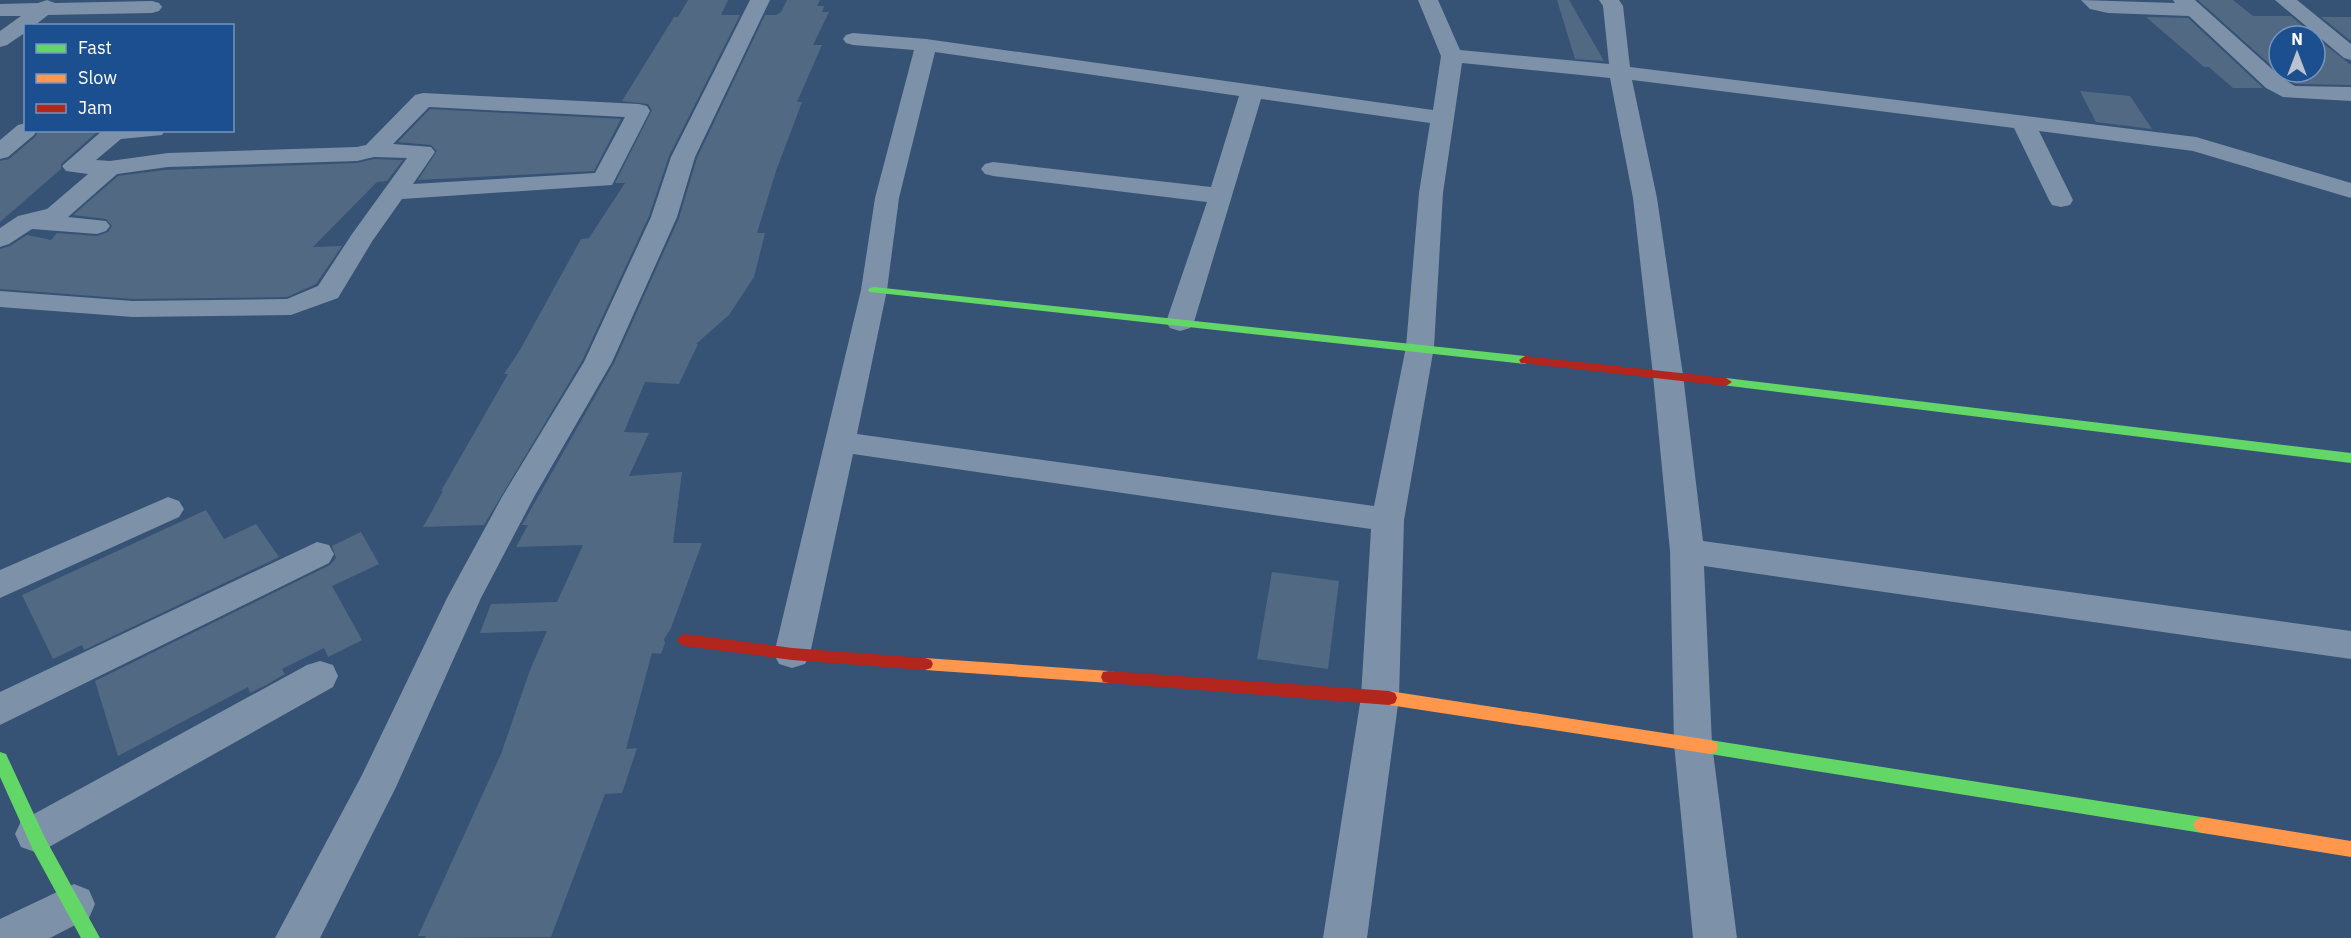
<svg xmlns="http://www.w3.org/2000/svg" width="2351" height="938" font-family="'IBM Plex Sans',sans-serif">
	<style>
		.building { fill: #526984 }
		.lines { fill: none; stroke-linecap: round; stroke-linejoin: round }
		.street { fill: #7d92a8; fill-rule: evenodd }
		.fast { fill: #63d668; fill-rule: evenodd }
		.slow { fill: #ff974d; fill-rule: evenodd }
		.jam { fill: #b3261e; fill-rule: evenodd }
	</style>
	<rect width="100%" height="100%" fill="#365274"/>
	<g class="building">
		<path d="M688,0H728L721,15H740L669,156L649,216L582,361L484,525L423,527L443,491H441L508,374H504L520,350L581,239L589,238L625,183H615L652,110L648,104L622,101L674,17H678Z"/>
		<path d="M787,0H820L817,6H824L822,12H829L813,45H822L797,102H802L776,171L757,233H765L754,277L729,315L696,344H698L679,384L645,382L624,432L649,433L629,476L682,472L673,543H702L671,628L664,639L665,643L661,654L652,653L626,749L637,748L622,793L605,794L551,937L425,938L426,936H418L501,754L530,670L547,631L480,633L491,604L557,602L583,545L516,547L528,525H522L614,363L679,218L697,158L765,15H776L781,12Z"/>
		<path d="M1557,0H1569L1604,61L1575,59Z"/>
		<path d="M2198,0H2233L2253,16H2291L2314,36H2279V72H2315V37L2351,65V85L2296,84L2283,76Z"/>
		<path d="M2146,17L2188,18L2263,88H2233L2209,67H2204Z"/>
		<path d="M2321,17H2351V41Z"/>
		<path d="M2080,91L2130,96L2152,129L2096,122Z"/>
		<path d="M430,109L621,119L594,171L418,180L437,151L431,145L398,142Z"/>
		<path d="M39,130H99L61,164V169L0,222V161L9,159L35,137Z"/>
		<path d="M374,159L403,160L387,181L377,182L313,247L342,246L316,284L287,297L133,299L0,289V249L10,246L27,235L51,240L57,233L97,236L108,232L112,226L106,219L73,215L118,176L164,170L357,163Z"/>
		<path d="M206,510L224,539L256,524L279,557L84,650L82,645L53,659L22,595Z"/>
		<path d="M361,532L379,564L332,586L362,640L328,657L324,648L282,669L285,674L266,685L250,693L248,687L118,756L95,681L330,565L336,558L332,546Z"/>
		<path d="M1272,572L1339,581L1328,669L1257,659Z"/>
	</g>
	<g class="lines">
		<g class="street">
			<path d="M47,0L55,3L152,1L159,3L162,7L159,11L152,13L48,15L34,26H26V32L7,45L0,47V31L21,16H0V4L38,3Z"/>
			<path d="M750,0H770L695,157L677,217L612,362L534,497L481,598L396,787L320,938H275L362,775L447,598L502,497L584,362L651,217L671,157Z"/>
			<path d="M1418,0H1438L1460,50L1609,64L1603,6L1599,0H1619L1623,6L1630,67L2196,137L2351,183V198L2193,151L2039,131L2073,200L2070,205L2061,207L2052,205L2049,200L2014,128L1632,80L1657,198L1683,375L1703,541L2351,631V659L1704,566L1712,744L1737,938H1693L1674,744L1670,551L1653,375L1633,198L1610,78L1462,63L1443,193L1434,347L1404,520L1399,697L1367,938H1323L1361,697L1371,529L853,454L810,654L805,664L792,668L779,664L774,654L861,290L875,198L914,50L853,45L846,43L843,39L846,35L853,33L926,39L1433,110L1441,56ZM935,52L1239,96L1211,187L993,162L985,164L981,169L985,174L993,176L1207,202L1166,322L1170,328L1180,331L1190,328L1194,322L1261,99L1430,123L1419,193L1406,347L1374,506L857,434L887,290L899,198Z"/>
			<path d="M2081,0L2175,3L2173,0H2195L2282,78L2295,86L2351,87V101L2283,97L2266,88L2189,16L2108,13L2090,9Z"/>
			<path d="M2275,0H2297L2351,44V60L2344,58Z"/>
			<path d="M423,93L639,104L647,106L650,111L612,185L402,199L373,240L338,298L291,315L133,317L0,307V291L133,301L287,299L318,286L352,234L407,158L374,157L357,161L168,167L117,174L68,217L106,221L110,226L106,231L97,234L32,229L9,244L0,247V228L18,216L47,209L88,174L66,171L62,166L103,130H165L162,135L121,139L96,160L110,161L168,153L357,147L366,145L415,95ZM429,107L625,117L595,173L413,184L435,152L431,147L393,144Z"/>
			<path d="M26,123V130H37L34,135L8,157L0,159V140L18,125Z"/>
			<path d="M168,497L179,501L184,509L179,517L0,598V570Z"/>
			<path d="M317,542L329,545L334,554L329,563L0,725V692Z"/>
			<path d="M320,661L333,665L338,676L333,687L49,847L35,852L21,847L15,834L21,821L307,665Z"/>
			<path d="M74,884L89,890L95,904L89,918L50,938H0V919Z"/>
		</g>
		<g class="fast">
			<path d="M874,287L1525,356L1531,360L1525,364L870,292L868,290L870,288Z"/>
			<path d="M1726,378L2351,453V463L1722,385L1720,382L1722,379Z"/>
			<path d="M1710,740L2202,817L2208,820L2211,825L2208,830L2202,833L1710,754L1704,752L1702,747L1704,742Z"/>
			<path d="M0,752L6,754L45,838L100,938H81L33,850L0,777Z"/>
		</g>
		<g class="slow">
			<path d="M925,658L1109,671L1115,672L1117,677L1115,682L1109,683L925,670L919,668L917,664L919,660Z"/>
			<path d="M1389,691L1710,740L1716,742L1718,747L1716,752L1710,754L1389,705L1383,703L1381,698L1383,693Z"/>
			<path d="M2202,817L2351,841V857L2202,833L2196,830L2193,825L2196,820Z"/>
		</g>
		<g class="jam">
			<path d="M1525,356L1726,378L1732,382L1726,386L1521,363L1519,360Z"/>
			<path d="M685,634L792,648L925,658L931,660L933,664L931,668L925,670L792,660L685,646L680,644L677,640L680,636Z"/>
			<path d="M1109,671L1389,691L1395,693L1397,698L1395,703L1389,705L1109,683L1103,682L1101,677L1103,672Z"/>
		</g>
	</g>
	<rect x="24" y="24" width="210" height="108" fill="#1b4f8f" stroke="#7695bc" stroke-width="1.5"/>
	<rect x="36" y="44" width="30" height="9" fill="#63d668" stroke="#7695bc" stroke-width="1.5"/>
	<text x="78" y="54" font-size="18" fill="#ffffff">Fast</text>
	<rect x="36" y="74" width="30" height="9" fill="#ff974d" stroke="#7695bc" stroke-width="1.5"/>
	<text x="78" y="84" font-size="18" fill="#ffffff">Slow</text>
	<rect x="36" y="104" width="30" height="9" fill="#b3261e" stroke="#7695bc" stroke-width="1.5"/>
	<text x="78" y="114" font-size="18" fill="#ffffff">Jam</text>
	<g transform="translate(2297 54)"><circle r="28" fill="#1b4f8f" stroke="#7695bc" stroke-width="1.5"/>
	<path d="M0-4.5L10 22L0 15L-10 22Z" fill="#b9c2ce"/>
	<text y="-9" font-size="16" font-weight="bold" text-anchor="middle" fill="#ffffff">N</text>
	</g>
</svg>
